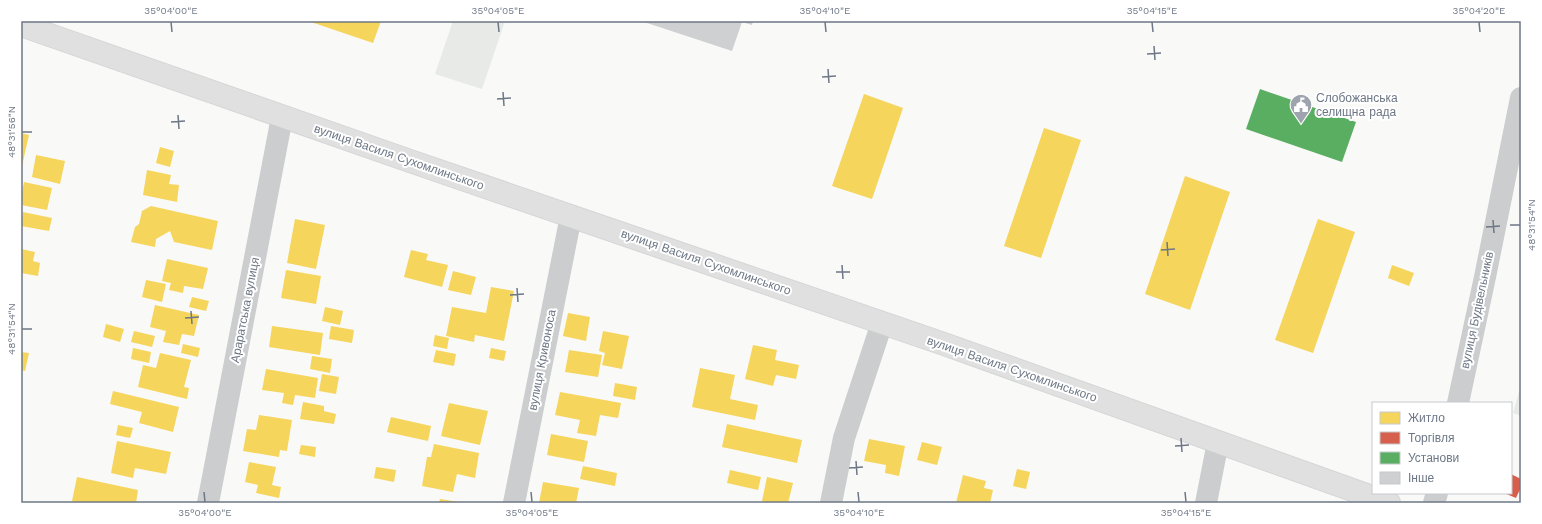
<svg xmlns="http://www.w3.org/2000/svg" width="1542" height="524" font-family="'Work Sans',sans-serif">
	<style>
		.green { fill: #e7eae6 }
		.homes { fill: #f6d55c }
		.shops { fill: #d6604d }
		.public { fill: #5aae61 }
		.building { fill: #cfd0d2 }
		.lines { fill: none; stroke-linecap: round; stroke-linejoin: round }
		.major-casing { stroke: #d4d5d5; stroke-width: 24 }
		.minor { stroke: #cccdce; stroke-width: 22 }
		.major { stroke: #e0e0e1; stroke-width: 22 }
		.ticks { fill: none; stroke: #6d7785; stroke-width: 1.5 }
		.labels { text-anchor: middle; stroke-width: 4; stroke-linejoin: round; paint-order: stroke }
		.poi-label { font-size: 12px; fill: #6d7785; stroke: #fff; text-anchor: start }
		.street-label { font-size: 12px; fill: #6d7785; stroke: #fff }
		.neatline { fill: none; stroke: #6d7785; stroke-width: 1.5 }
		.ticks-label { font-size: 10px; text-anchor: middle; fill: #6d7785 }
	</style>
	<rect width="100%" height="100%" fill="#f9f9f8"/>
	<g class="green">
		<path d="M453,21H505L482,89L435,74Z"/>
		<path d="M1521,385V416L1513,413Z"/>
	</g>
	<g class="homes">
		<path d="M308,21H381L373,43Z"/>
		<path d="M864,94L903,108L872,199L832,186Z"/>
		<path d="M1044,128L1081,140L1041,258L1004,246Z"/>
		<path d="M21,133L29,135L22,166H21Z"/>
		<path d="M160,147L174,151L170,167L156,163Z"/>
		<path d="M36,155L65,161L60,184L32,177Z"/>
		<path d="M147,170L171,175L169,184L179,185L177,202L143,195Z"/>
		<path d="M1185,176L1230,192L1190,310L1145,294Z"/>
		<path d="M24,182L52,188L47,210L21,205V197Z"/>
		<path d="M151,206L218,221L212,250L174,242L170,231L156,239L155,247L131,242L135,227L139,224L142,211Z"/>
		<path d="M23,212L52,218L49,231L21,226Z"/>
		<path d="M295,219L325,225L316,269L287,263Z"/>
		<path d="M1318,219L1355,232L1313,353L1275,340Z"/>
		<path d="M21,249L35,252L33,261L40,263L38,276L21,273Z"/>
		<path d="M411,250L428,254L426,260L448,265L442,287L404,277Z"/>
		<path d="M167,259L208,268L203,289L184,286L183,293L169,290L171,283L162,281Z"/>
		<path d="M1392,265L1414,273L1409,286L1388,278Z"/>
		<path d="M286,270L321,276L316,304L281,298Z"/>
		<path d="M453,271L476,277L471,295L448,290Z"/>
		<path d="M146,280L166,284L162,302L142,297Z"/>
		<path d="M491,287L514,291L504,341L475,335L474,342L446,336L452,307L486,313Z"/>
		<path d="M192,297L209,301L206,311L189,307Z"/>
		<path d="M155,305L199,315L194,336L182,334L179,345L163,342L166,331L150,327Z"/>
		<path d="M325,307L343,311L340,325L322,321Z"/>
		<path d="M568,313L590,317L586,341L563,336Z"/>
		<path d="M106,324L124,329L120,342L103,337Z"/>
		<path d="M272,326L323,333L320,355L269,347Z"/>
		<path d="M331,326L354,330L352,343L329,339Z"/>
		<path d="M134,331L155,336L152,347L131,342Z"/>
		<path d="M603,331L629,336L622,369L602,365L605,353L599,351Z"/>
		<path d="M435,335L449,338L447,349L433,346Z"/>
		<path d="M183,344L200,348L198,357L181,353Z"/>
		<path d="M753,345L777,350L775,360L799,365L796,379L776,375L773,386L745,379Z"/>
		<path d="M133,348L151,352L149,363L131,359Z"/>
		<path d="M491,348L506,351L504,361L489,358Z"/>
		<path d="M436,350L456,354L454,366L433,362Z"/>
		<path d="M569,350L602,355L598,377L565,372Z"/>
		<path d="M21,352L29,353L25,371L21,370Z"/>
		<path d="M160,353L191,360L184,387L189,388L187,399L138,387L143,365L156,368Z"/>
		<path d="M312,356L332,359L330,373L310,369Z"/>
		<path d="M700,368L735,375L730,399L758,405L755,420L692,407Z"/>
		<path d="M266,369L318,378L315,398L295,395L293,405L282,403L284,393L262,390Z"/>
		<path d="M322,374L339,377L336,394L319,391Z"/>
		<path d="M615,383L637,387L635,400L613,396Z"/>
		<path d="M113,391L179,407L173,432L139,423L142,412L110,404Z"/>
		<path d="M560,392L621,403L618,418L600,415L596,436L577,433L580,420L555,415Z"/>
		<path d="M303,402L324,406V411L336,414L334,424L300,419Z"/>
		<path d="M449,403L488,411L480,445L441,436Z"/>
		<path d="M259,415L292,420L287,451L280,450L279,457L243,451L247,429L256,430Z"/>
		<path d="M391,417L431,426L428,441L387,432Z"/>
		<path d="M727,424L802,440L797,463L722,447Z"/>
		<path d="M118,425L133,428L130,438L116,435Z"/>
		<path d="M551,434L588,441L584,462L547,455Z"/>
		<path d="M869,439L905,446L899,476L885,473L886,465L864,461Z"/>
		<path d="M117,441L171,452L166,474L135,468L133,478L111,473Z"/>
		<path d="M922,442L942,447L937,465L917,460Z"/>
		<path d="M434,444L479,453L475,478L457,474L453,492L422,486L427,457H431Z"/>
		<path d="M301,445L316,447L315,457L299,454Z"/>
		<path d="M249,462L276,467L272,485L281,487L279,498L256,493L258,485L245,482Z"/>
		<path d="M583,466L617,473L615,486L580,479Z"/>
		<path d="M376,467L396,470L394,482L374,478Z"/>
		<path d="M1017,469L1030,472L1026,489L1013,486Z"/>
		<path d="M730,470L761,477L758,490L727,483Z"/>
		<path d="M963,475L986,481L984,488L993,490L990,503H956Z"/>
		<path d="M77,477L138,490L136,503H81L72,501Z"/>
		<path d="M767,477L793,483L788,503H770L762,501Z"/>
		<path d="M543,482L579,488L576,503H539Z"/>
		<path d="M440,499L459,502V503H439Z"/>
	</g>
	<path class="shops" d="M1511,474L1521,479V487L1516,498L1504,493H1511Z"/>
	<path class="public" d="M1260,89L1356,122L1342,162L1246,129Z"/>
	<path class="building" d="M641,21H753L752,25L742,22L732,51Z"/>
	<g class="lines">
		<g class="major-casing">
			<path id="major" d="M21,25L410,161L944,344L1389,503"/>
		</g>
		<g class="minor">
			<path d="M1458,403L1485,277L1521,98"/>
			<path d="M208,503L282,117"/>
			<path d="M514,503L571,216"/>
			<path d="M831,503L844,438L882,323"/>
			<path d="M1206,503L1218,442"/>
			<path d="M1434,503L1437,493"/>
		</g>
		<use href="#major" class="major"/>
	</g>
	<path class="ticks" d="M171,22L172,32M498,22L499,32M825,22L826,32M1152,22L1153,32M1479,22L1480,32M1154,46L1155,60M1147,54L1161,53M828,69L829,83M822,77L836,76M503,92L504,106M497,99L511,98M178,115L179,129M171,122L185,121M22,132H32M1493,220L1494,233M1510,225H1520M1486,227L1500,226M1167,242L1168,256M1161,250L1175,249M842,265L843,279M836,272H850M517,288L518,302M510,295L524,294M191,311L192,324M185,318L199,317M22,329H32M1181,438L1182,452M1175,446L1189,445M856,461L857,475M849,468L863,467M204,492L205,502M531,492L532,502M858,492L859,502M1185,492L1186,502"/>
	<defs>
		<g id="civic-pin" transform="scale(1.15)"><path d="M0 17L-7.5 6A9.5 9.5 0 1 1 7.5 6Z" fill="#9ea4ad" stroke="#fff"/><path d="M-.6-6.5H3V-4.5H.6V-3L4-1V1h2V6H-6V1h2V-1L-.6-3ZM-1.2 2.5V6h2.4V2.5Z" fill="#fff"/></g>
	</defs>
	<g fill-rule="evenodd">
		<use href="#civic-pin" x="1301" y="105"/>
	</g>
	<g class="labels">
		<g class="poi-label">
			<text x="1316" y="102">Слобожанська<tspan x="1316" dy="14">селищна рада</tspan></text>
		</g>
		<g class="street-label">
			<text transform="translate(399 157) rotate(19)" y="4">вулиця Василя Сухомлинського</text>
			<text transform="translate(706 262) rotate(19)" y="4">вулиця Василя Сухомлинського</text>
			<text transform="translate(245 310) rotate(-79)" y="4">Араратська вулиця</text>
			<text transform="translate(1477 310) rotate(-78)" y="4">вулиця Будівельників</text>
			<text transform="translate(542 360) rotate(-79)" y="4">вулиця Кривоноса</text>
			<text transform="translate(1012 369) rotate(19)" y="4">вулиця Василя Сухомлинського</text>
		</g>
	</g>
	<rect width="1542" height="524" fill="none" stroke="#ffffff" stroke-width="44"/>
	<rect x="1372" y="402" width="140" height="92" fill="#ffffff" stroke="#c5c9ce"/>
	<rect x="1380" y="412" width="20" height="12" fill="#f6d55c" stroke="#c5c9ce"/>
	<text x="1408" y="422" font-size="12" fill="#6d7785">Житло</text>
	<rect x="1380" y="432" width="20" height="12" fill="#d6604d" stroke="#c5c9ce"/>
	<text x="1408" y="442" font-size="12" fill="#6d7785">Торгівля</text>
	<rect x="1380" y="452" width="20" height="12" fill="#5aae61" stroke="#c5c9ce"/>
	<text x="1408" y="462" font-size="12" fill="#6d7785">Установи</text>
	<rect x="1380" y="472" width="20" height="12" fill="#cfd0d2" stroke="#c5c9ce"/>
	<text x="1408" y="482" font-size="12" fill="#6d7785">Інше</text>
	<rect x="22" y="22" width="1498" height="480" class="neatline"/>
	<g class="ticks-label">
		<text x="171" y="14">35°04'00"E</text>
		<text x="498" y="14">35°04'05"E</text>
		<text x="825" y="14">35°04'10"E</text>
		<text x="1152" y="14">35°04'15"E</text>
		<text x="1479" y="14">35°04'20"E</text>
		<text transform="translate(11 132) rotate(-90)" y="4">48°31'56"N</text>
		<text transform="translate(1531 225) rotate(-90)" y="4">48°31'54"N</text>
		<text transform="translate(11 329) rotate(-90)" y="4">48°31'54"N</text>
		<text x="205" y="516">35°04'00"E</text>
		<text x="532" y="516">35°04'05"E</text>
		<text x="859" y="516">35°04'10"E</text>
		<text x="1186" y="516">35°04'15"E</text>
	</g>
</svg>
